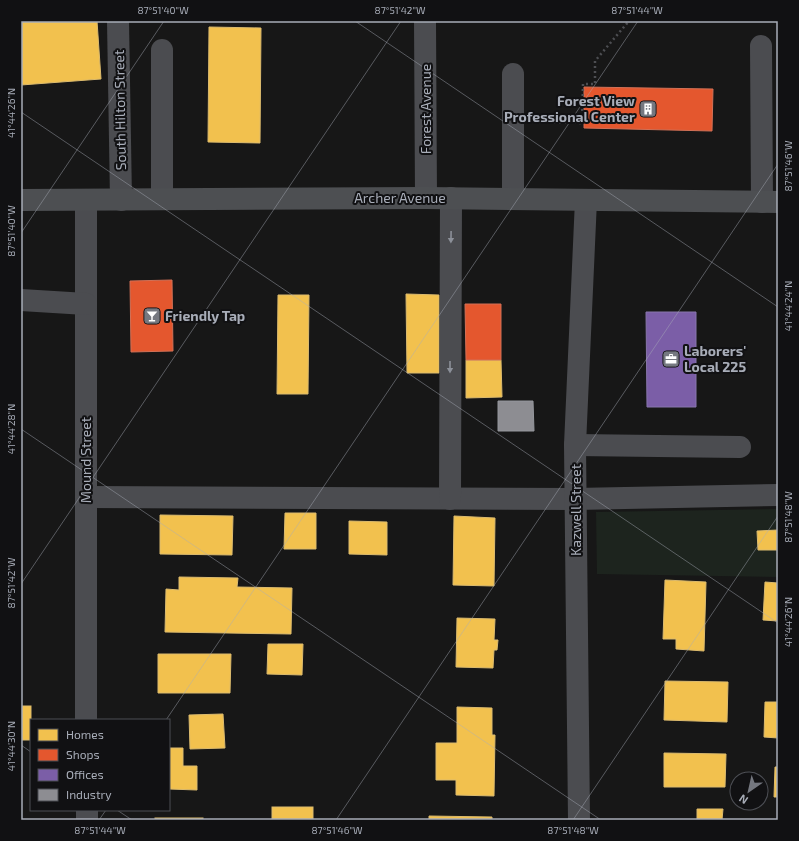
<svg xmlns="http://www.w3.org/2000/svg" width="799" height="841" font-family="'Exo 2',sans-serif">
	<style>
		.green { fill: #1d241e }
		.homes { fill: #f2c14e; stroke: #dcbb6e }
		.shops { fill: #e4572e; stroke: #d27157 }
		.offices { fill: #7b5ea7; stroke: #8876ac }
		.industry { fill: #8d8d92; stroke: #95979d }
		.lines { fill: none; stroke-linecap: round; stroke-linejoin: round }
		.path { stroke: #4d4e52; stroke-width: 2.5; stroke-dasharray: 2 3; stroke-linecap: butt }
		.minor { stroke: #4b4c50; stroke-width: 22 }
		.major { stroke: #4d4f52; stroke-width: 22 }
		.oneway { fill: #8c9099 }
		.ticks { fill: none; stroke: #a8adb8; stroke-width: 1; stroke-opacity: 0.45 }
		.labels { text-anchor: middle; stroke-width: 4; stroke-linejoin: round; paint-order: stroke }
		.poi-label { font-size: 14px; font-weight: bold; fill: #a8adb8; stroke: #111113; text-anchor: start }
		.street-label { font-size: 14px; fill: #a8adb8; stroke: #111113 }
		.neatline { fill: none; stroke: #a8adb8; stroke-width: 1.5 }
		.ticks-label { font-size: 10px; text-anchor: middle; fill: #a8adb8 }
	</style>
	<rect width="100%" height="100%" fill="#171717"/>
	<path class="green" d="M778,509V577L597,574L596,512Z"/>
	<g class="homes">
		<path d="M21,21H97L101,79L21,85Z"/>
		<path d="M209,27L261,28L260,143L208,142Z"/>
		<path d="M406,294L439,295V373H407Z"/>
		<path d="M278,295H309L308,394H277Z"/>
		<path d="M466,360H501L502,397L466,398Z"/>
		<path d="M285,513H316V549H284Z"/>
		<path d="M160,515L233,516L232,555L160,554Z"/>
		<path d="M454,516L495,518L494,586L453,585Z"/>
		<path d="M349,521L387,522V555L349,554Z"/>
		<path d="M778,530V550H758L757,531Z"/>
		<path d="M179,577L238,578L237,587L292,588L291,634L165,632L166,589L179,590Z"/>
		<path d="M665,580L706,582L704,651L676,649V639H663Z"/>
		<path d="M765,582L778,583V621L763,620Z"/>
		<path d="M457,618L495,619L494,640H498L497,650H494L493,668L456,667Z"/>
		<path d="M268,644H303L302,675L267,674Z"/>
		<path d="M158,654H231L230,693H158Z"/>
		<path d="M665,681L728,682L727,722L664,720Z"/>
		<path d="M765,702H778V738L764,737Z"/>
		<rect x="21" y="706" width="10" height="34"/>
		<path d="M457,707L492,708V735H495L494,796L456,795V780H436V743H457Z"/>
		<path d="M223,714L225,748L190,749L189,715Z"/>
		<path d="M169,748H183V766H197V790L169,789Z"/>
		<path d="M664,753L726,754L725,787H664Z"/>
		<path d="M775,767H778V797H774Z"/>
		<rect x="272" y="807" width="41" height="13"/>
		<path d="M697,809H723L722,820H697Z"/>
		<path d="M429,816L492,817V820H429Z"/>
		<rect x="155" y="818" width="48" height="2"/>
	</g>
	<g class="shops">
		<path d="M584,87L713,89L712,131L584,128Z"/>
		<path d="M172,280L173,351L131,352L130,281Z"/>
		<path d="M465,304H501V360H466Z"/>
	</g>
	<path class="offices" d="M646,312H696V407H647Z"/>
	<path class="industry" d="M498,401H533L534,431H498Z"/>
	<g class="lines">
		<path class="path" d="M539,122L582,123L583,84H595V61L629,21"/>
		<g class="minor">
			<path d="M118,21L121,200"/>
			<path d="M425,21L426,198"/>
			<path d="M761,46L762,202"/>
			<path d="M513,74V198"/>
			<path d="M162,199V50"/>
			<path d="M86,200V720"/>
			<path d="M21,300L86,304"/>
			<path d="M575,445L740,447"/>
			<path d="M86,497L575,499L778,495"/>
			<path d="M450,499L451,198"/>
			<path d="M87,810V820"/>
			<path d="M579,820L575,445L586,200"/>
		</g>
		<path class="major" d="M21,200L426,198L778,202"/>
	</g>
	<defs><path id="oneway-solid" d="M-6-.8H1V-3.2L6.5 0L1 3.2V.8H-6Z"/></defs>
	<g class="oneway">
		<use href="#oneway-solid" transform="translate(451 237) rotate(91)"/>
		<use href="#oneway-solid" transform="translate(450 367) rotate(90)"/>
	</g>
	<path class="ticks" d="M355,21L778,307M21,112L778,623M21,233L164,21M21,429L601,820M21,584L401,21M166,720L638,21M21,745L31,752M117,810L132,820M99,820L106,810M336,820L778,164M573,820L778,516"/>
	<defs>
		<g id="building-square" transform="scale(0.9)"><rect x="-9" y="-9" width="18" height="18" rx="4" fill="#757880" stroke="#111113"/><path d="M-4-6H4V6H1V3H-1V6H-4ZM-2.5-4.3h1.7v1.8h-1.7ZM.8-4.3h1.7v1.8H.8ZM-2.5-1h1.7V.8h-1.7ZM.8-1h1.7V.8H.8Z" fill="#fff"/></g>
		<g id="bar-square" transform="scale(0.9)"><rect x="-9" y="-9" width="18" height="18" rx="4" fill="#757880" stroke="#111113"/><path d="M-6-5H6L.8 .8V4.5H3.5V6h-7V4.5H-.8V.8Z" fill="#fff"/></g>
		<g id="office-square" transform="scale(0.9)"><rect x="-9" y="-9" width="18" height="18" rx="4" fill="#757880" stroke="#111113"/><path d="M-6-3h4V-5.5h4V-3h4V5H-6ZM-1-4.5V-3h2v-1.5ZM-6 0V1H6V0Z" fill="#fff"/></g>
	</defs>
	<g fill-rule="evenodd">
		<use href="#building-square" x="648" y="109"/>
		<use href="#bar-square" x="152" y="316"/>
		<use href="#office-square" x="671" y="359"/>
	</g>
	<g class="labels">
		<g class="poi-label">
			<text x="635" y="106" text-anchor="end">Forest View<tspan x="635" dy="16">Professional Center</tspan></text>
			<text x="165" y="321">Friendly Tap</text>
			<text x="684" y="356">Laborers'<tspan x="684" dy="16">Local 225</tspan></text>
		</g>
		<g class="street-label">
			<text transform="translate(426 109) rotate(-90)" y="5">Forest Avenue</text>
			<text transform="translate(120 110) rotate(-91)" y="5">South Hilton Street</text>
			<text x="400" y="203">Archer Avenue</text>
			<text transform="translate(86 460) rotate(-90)" y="5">Mound Street</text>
			<text transform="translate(576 510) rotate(-90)" y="5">Kazwell Street</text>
		</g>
	</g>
	<rect width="799" height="841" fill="none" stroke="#111113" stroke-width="44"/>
	<rect x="30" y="719" width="140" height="92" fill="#111113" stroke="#4d4f55"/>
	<rect x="38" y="729" width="20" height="12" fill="#f2c14e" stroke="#4d4f55"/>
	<text x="66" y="739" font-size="12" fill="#a8adb8">Homes</text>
	<rect x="38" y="749" width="20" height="12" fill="#e4572e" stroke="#4d4f55"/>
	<text x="66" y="759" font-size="12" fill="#a8adb8">Shops</text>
	<rect x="38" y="769" width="20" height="12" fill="#7b5ea7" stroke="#4d4f55"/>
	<text x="66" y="779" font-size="12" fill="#a8adb8">Offices</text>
	<rect x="38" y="789" width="20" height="12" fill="#8d8d92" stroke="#4d4f55"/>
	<text x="66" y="799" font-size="12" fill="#a8adb8">Industry</text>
	<g transform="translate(749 791) rotate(214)"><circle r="19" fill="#111113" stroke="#4d4f55"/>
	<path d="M0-3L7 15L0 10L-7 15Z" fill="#757880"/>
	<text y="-6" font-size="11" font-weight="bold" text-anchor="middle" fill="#a8adb8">N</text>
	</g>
	<rect x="22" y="22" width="755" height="797" class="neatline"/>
	<g class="ticks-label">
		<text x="163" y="14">87°51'40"W</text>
		<text x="400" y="14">87°51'42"W</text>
		<text x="637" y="14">87°51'44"W</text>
		<text transform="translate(11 113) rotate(-90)" y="4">41°44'26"N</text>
		<text transform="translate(788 166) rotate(-90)" y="4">87°51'46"W</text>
		<text transform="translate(11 231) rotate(-90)" y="4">87°51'40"W</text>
		<text transform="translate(788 306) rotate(-90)" y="4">41°44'24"N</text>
		<text transform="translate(11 429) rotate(-90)" y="4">41°44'28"N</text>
		<text transform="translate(788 517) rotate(-90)" y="4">87°51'48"W</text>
		<text transform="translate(11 583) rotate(-90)" y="4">87°51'42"W</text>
		<text transform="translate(788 622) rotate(-90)" y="4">41°44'26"N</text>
		<text transform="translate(11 746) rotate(-90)" y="4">41°44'30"N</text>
		<text x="100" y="834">87°51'44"W</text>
		<text x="337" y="834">87°51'46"W</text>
		<text x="573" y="834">87°51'48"W</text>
	</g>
</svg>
